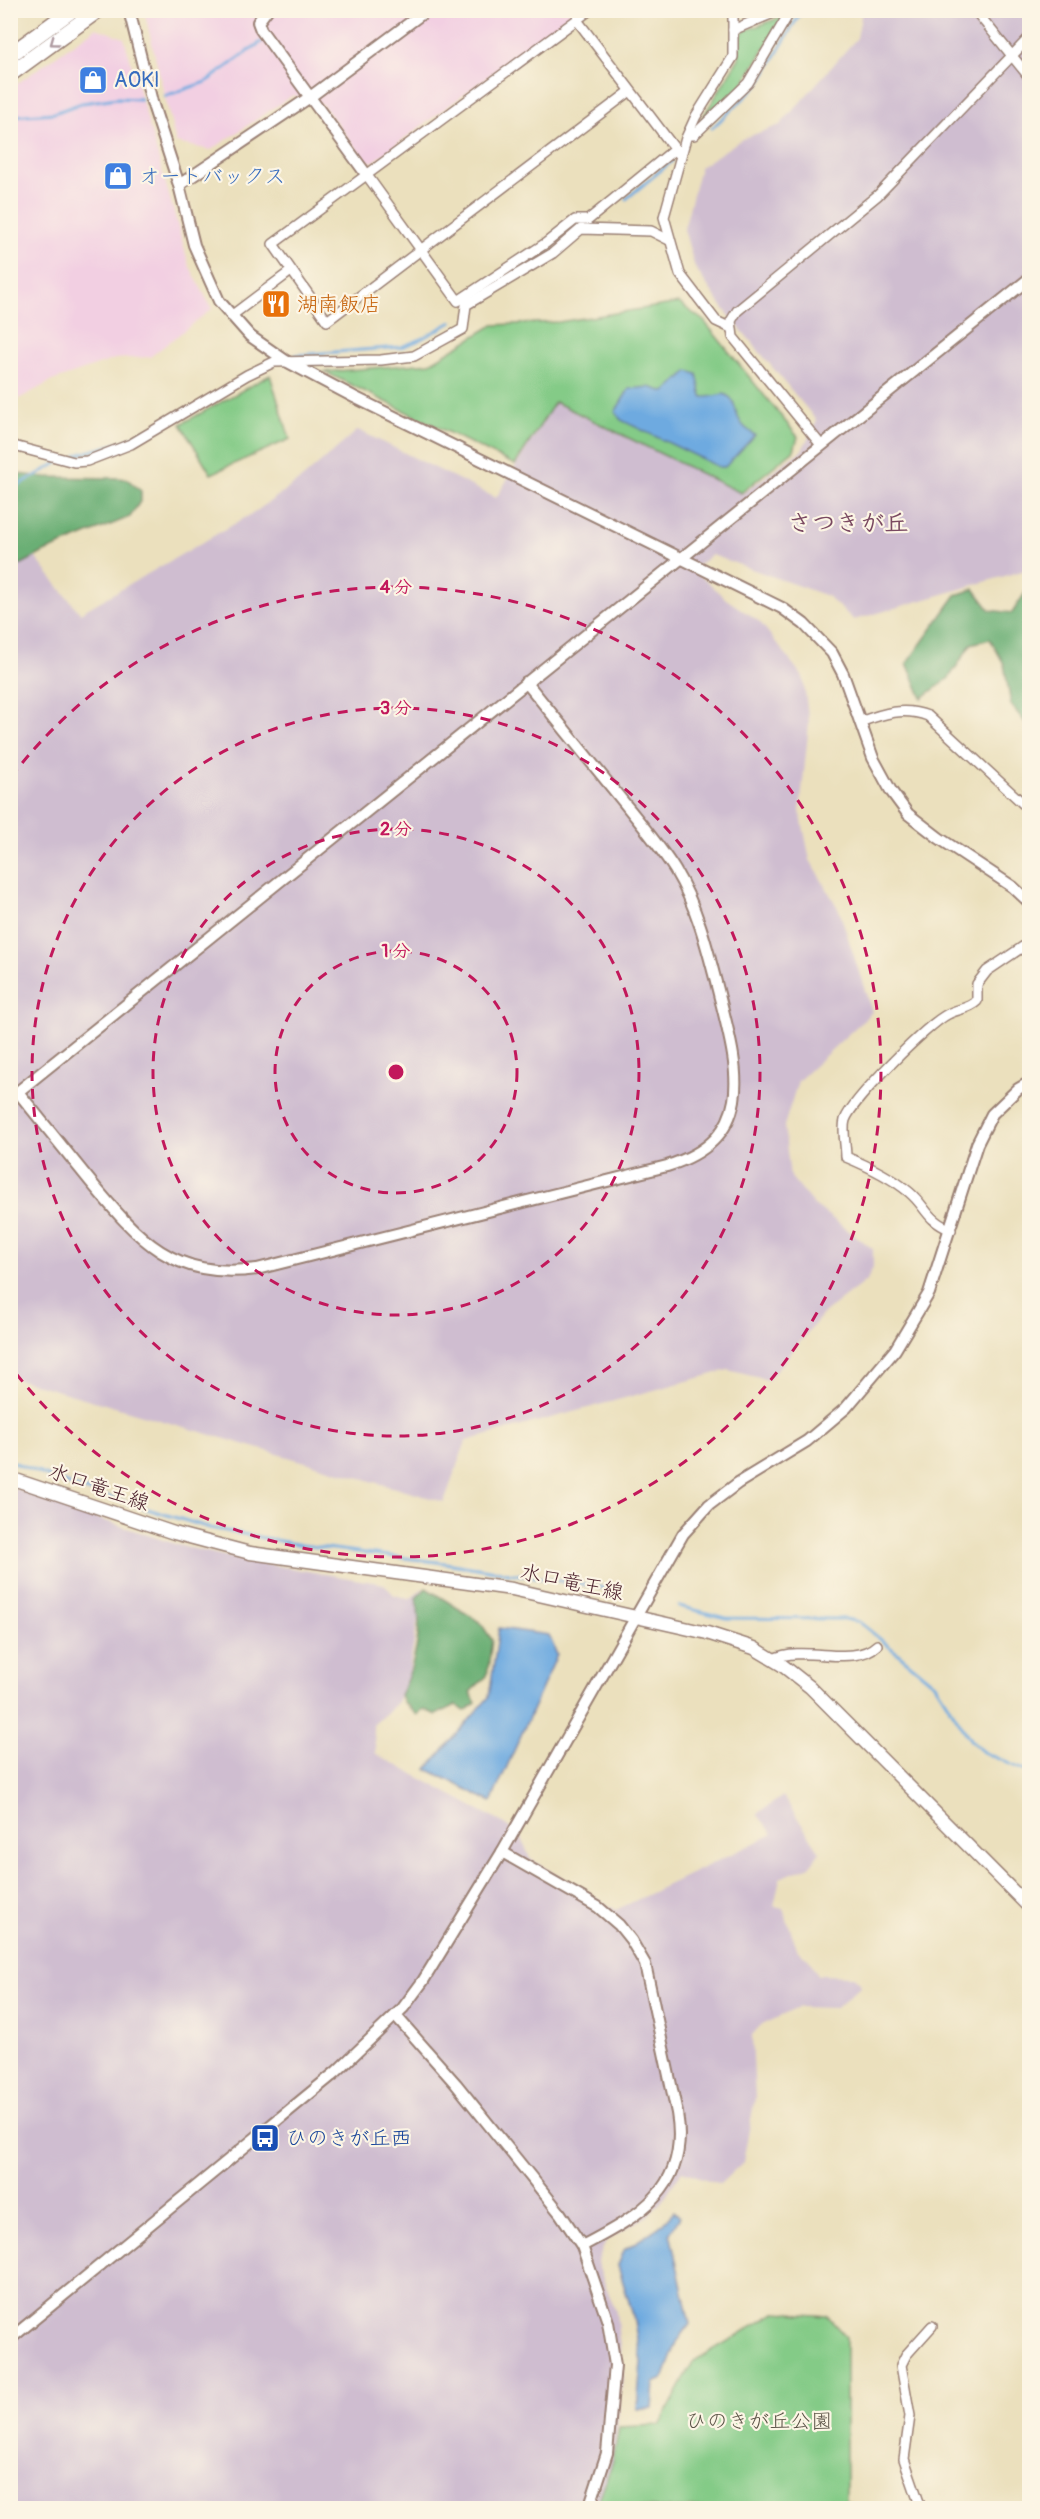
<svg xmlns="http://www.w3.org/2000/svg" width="1040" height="2519" font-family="Pangolin,'Klee One',sans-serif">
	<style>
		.built { fill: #f2cfe2 }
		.industrial { fill: #cfbdd0 }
		.green { fill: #84cb87; stroke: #677559; stroke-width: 1.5 }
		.forest { fill: #6baf74; stroke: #5a6750; stroke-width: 1.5 }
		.water { fill: #6eaae0; stroke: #5c6486; stroke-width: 1.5 }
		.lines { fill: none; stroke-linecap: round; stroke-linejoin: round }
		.stream { stroke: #6eaae0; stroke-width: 3 }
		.minor-casing { stroke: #9a8074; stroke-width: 12 }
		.tertiary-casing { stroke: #9a8074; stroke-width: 14 }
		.secondary-casing { stroke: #9a8074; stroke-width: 15 }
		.trunk-casing { stroke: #9a8074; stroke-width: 18 }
		.minor { stroke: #fff; stroke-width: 9 }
		.tertiary { stroke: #fff; stroke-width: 10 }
		.secondary { stroke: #fff; stroke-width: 12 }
		.trunk { stroke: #fff; stroke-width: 15 }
		.oneway { stroke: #ae9aa0 }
		.ring { fill: none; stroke: #c2185b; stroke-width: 3; stroke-dasharray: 10 8 }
		.labels { text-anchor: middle; stroke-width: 4.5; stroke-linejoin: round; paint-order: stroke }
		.shop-label { font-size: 21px; fill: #366cbe; stroke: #fcf5e5; text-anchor: start }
		.food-label { font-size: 21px; fill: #c56008; stroke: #fcf5e5; text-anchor: start }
		.street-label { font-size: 21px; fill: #4a1f2b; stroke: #fcf5e5 }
		.transit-label { font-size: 21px; fill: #164399; stroke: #fcf5e5; text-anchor: start }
		.park-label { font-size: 21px; fill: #5b5347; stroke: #fcf5e5 }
		.quarter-label { font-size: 24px; font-weight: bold; fill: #7a4961; stroke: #fcf5e5 }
		.centre { fill: #c2185b; stroke: #fcf5e5; stroke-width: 3 }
		.ring-label { font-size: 18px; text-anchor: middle; font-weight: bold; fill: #c2185b; stroke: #fcf5e5; stroke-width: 4.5; stroke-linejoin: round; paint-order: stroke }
	</style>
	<rect width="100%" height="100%" fill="#fcf5e5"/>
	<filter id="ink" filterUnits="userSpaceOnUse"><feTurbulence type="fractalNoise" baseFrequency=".0167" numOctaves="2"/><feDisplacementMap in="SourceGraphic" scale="12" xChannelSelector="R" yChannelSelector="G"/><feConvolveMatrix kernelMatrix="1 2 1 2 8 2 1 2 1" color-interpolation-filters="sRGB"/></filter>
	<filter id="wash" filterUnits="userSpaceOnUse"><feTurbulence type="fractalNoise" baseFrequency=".008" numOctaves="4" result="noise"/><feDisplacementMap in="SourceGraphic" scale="24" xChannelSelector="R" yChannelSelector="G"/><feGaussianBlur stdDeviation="1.35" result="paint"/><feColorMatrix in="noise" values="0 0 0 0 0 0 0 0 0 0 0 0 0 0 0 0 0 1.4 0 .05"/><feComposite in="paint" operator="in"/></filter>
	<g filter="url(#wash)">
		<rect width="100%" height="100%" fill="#ebe0bd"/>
		<g class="built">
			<path d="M144,10L576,11L373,162L365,160L322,104L293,95L211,150L176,143Z"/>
			<path d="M96,28L124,38L189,265L212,309L150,357L115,359L52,381L11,403V88Z"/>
		</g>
		<g class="industrial">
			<path d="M862,11H1029V569L854,620L827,596L712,555L693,569L726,599L760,622L803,677L809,723L800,811L810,860L839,910L872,1012L798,1081L784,1126L790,1176L813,1204L873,1249V1267L867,1280L824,1313L768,1380L728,1370L466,1441L444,1502L11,1377V542L19,537L80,613L255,512L303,478L358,430L496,498L555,403L742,494L802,450L817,421L724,309L695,268L684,229L700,167L742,139L780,125L857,38Z"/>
			<path d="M11,1487L61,1504L63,1507L178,1545L237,1559L384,1584L394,1595L410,1599L423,1588L408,1677L396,1704L373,1725L376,1754L503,1823L522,1838L530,1859L616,1910L773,1834L757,1814L783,1796L820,1852L810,1866L780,1878L774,1906L783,1908L798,1951L808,1958L818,1975L852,1976L861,1985L836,2008L800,2007L760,2026L752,2035L755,2098L743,2162L720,2184L682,2171L662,2201L649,2215L606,2241L597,2263L616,2312L623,2375L613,2461L596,2508H11Z"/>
		</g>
		<g class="green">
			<path d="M784,16L742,86L695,130L739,58L738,40L744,31Z"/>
			<path d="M679,303L704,321L798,437L794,450L741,493L555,402L515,465L325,372L430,363L493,325L559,322Z"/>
			<path d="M270,375L290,439L211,474L181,424Z"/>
			<path d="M777,2312L827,2316L846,2337V2501L859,2508H596L613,2461L619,2427L660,2425L694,2361Z"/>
		</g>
		<g class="forest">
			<path d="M11,473L44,477L118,478L127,479L141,491V500L130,517L44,552L11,570Z"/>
			<path d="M1029,587V727L1011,705L1004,664L990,639L971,644L949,678L922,698L907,663L956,595L974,589L990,610L1012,613Z"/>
			<path d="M426,1588L480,1622L492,1640L487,1676L470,1692L476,1703L465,1711L456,1705L436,1715L423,1709L417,1715L403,1702L400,1695C414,1668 424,1628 416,1598Z"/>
		</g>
		<g class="water">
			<path d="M688,371L697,374C704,400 695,400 724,394C737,400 733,406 738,417C741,426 748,430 755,435L725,467H719L621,420L615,412L629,389L649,387L665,392Z"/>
			<path d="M499,1628L549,1635L557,1655L491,1802L427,1769L489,1697Z"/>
			<path d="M674,2211L680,2217L670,2233L690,2324L677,2342L663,2379L654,2383L652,2409H637L641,2362L633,2315L618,2266L624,2250L659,2227Z"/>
		</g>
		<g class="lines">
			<g class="stream">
				<path d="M165,96L206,82L261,42"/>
				<path d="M10,116L54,113L82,103L117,98L141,99"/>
				<path d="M712,128L759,84L802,10"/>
				<path d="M626,199L672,161"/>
				<path d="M296,355L401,347L417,341L452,322"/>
				<path d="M77,455L126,441L143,432"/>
				<path d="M10,490L59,462"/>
				<path d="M10,1461L72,1486L210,1528L302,1545L445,1563L617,1590"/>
				<path d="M679,1606L726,1618L845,1619L859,1622L935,1684L971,1741L983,1752L1030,1773"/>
			</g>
		</g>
	</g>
	<g filter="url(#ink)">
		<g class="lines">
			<g class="minor-casing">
				<g id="minor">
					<path d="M590,10L273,244L327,321L629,92"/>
					<path d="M975,10L1030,78"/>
					<path d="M577,20L678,153"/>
					<path d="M733,30L780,10"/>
					<path d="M688,135H694L748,83L791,10"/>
					<path d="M366,174L458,301L546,243L575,220H588L675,149"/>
					<path d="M231,316L291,271"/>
					<path d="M731,328L716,321L680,274L664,217L686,138L696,116L733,57V10"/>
					<path d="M10,445L74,462L87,461L131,444L247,375L274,362L381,360L414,356L463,329L466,305L553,253L581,229L651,231L669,240"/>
					<path d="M821,445L733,337L731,321L737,311L878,195L1030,37"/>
					<path d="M860,722C884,713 904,707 928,716L1030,810"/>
					<path d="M951,1230C925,1219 927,1207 909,1192C891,1177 868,1166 846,1157C846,1146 842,1130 845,1120C852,1100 928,1024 948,1014C957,1009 969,1009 977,1001V984L987,971L1030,942"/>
					<path d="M773,1659C805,1644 853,1668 877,1645"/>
					<path d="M921,2508L904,2459L910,2416L901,2365L906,2355L932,2326"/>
				</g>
			</g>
			<g class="tertiary-casing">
				<g id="tertiary">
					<path d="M129,10L152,102L179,185L194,245L219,301L250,336L286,361L354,397L782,608L804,624L832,653L843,674L873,758L891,791L908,814L939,838L1013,887L1030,903"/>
					<path d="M267,10L258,22L261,30L366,174"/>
					<path d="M179,185L310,97L427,10"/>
					<path d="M18,1092C42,1122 66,1151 90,1181C139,1240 173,1280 257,1269L667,1166C760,1137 737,1066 719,994C708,951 698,908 675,870C658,843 637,819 617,794C587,757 556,719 526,682"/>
					<path d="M10,1098L1030,278"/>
					<path d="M502,1852L598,1907L619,1925L631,1940L645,1964L677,2113C690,2188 639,2216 582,2246"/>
					<path d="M396,2016L456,2084L560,2213L582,2246L608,2322L615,2365L607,2453L589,2508"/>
					<path d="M10,2339L336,2072L403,2008L423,1981L502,1852L683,1534L709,1505L738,1483L807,1441L846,1408L895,1350L929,1293L977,1144L992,1114L1018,1089L1030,1082"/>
				</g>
			</g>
			<g class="secondary-casing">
				<path id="secondary" d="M10,1478L174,1533L250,1553L512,1589L707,1633L754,1648L782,1665L810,1687L1030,1908"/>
			</g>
			<g class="trunk-casing">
				<g id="trunk">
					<path d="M10,55L72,10"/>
					<path d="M10,74L98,10"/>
				</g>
			</g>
			<use href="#minor" class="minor"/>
			<use href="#tertiary" class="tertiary"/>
			<use href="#secondary" class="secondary"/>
			<use href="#trunk" class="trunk"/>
		</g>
		<defs><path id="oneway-chevron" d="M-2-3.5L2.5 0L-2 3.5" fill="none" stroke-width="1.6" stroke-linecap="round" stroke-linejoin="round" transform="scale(1.5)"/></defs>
		<use class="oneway" href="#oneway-chevron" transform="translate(54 42) rotate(144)"/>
	</g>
	<g class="ring">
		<circle cx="396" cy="1072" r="121"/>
		<circle cx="396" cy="1072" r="243"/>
		<circle cx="396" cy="1072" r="364"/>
		<path d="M11 777A485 485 0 1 1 11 1367"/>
	</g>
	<defs>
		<g id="shop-square" transform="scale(1.5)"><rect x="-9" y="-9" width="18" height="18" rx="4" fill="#3f7fe0" stroke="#fcf5e5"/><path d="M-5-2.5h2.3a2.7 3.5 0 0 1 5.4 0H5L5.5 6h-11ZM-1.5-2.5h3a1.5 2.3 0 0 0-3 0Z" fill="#fff"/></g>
		<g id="restaurant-square" transform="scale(1.5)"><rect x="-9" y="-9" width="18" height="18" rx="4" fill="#e8710a" stroke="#fcf5e5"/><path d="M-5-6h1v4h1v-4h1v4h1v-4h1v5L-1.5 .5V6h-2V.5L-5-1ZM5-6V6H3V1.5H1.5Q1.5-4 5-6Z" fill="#fff"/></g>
		<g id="bus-square" transform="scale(1.5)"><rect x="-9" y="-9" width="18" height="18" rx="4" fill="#1a4fb4" stroke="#fcf5e5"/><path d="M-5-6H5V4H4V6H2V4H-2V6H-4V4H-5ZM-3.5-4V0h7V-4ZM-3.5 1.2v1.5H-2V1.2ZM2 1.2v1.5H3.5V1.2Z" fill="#fff"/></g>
	</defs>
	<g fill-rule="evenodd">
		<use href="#shop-square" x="93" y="80"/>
		<use href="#shop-square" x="118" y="176"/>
		<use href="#restaurant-square" x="276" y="304"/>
		<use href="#bus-square" x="265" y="2138"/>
	</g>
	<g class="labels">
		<g class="shop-label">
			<text x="114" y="87">AOKI</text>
			<text x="139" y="183">オートバックス</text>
		</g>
		<g class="food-label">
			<text x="297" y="311">湖南飯店</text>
		</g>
		<g class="street-label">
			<text transform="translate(99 1487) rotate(19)" y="7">水口竜王線</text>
			<text transform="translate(572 1582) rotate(12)" y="7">水口竜王線</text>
		</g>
		<g class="transit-label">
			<text x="286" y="2145">ひのきが丘西</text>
		</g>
		<g class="park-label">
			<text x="759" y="2428">ひのきが丘公園</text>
		</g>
		<g class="quarter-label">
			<text x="848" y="531">さつきが丘</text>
		</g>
	</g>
	<circle cx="396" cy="1072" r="9" class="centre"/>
	<g class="ring-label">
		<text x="396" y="593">4 分</text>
		<text x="396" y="714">3 分</text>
		<text x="396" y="835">2 分</text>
		<text x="396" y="957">1 分</text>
	</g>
	<rect width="1040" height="2519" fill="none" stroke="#fcf5e5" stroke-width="36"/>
</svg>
